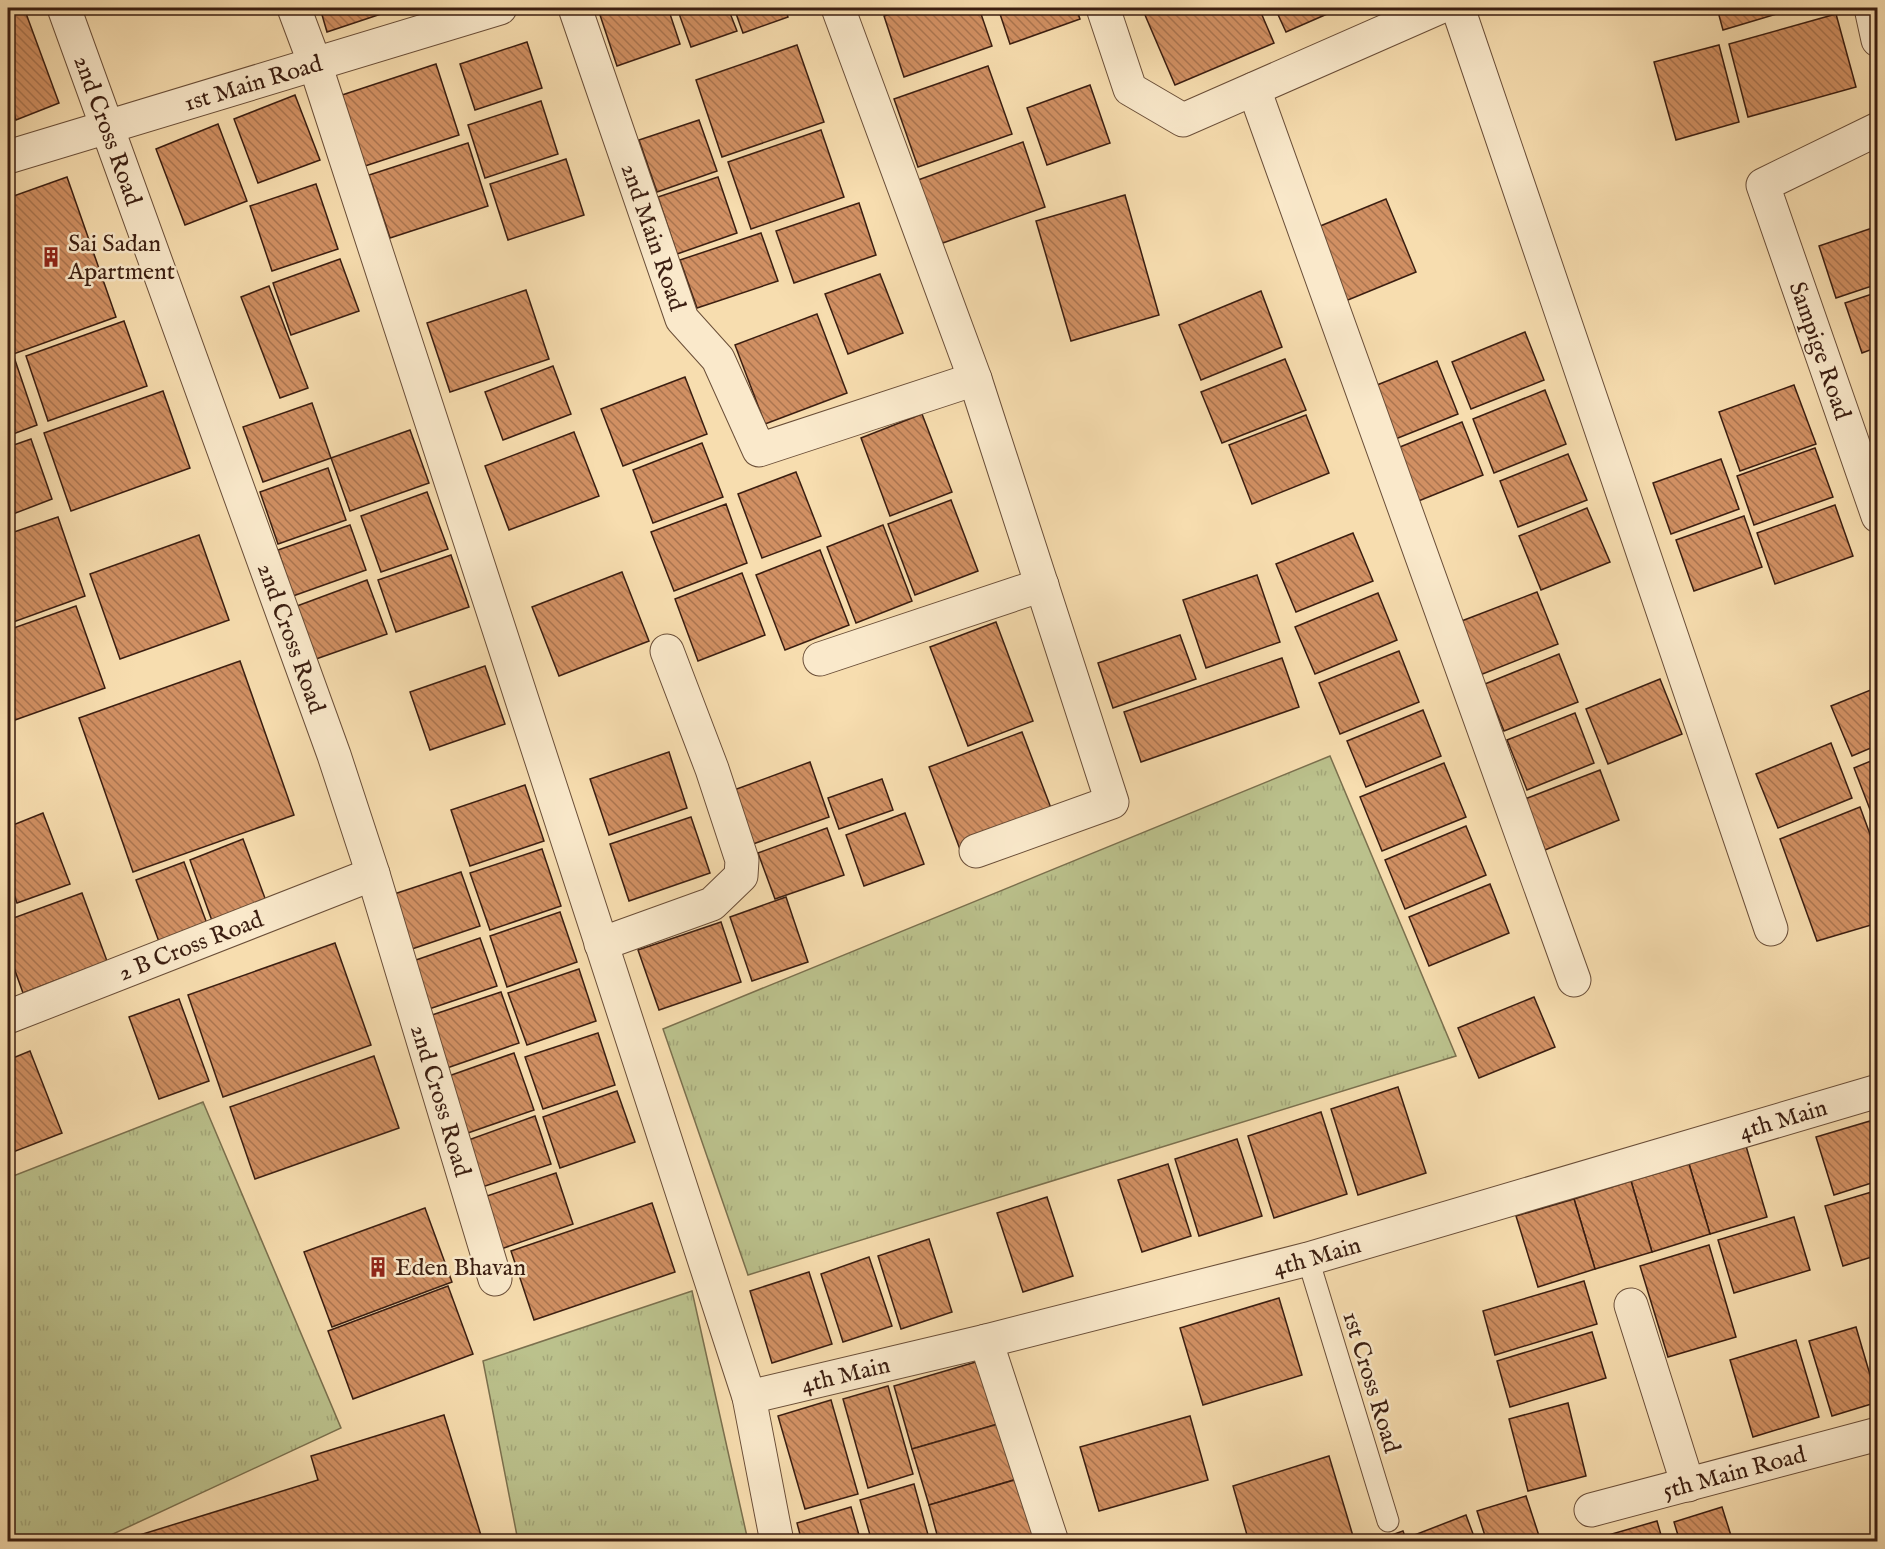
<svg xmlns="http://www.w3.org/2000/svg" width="1885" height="1549" font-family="'IM FELL English',serif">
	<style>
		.grass { fill: url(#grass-tufts); stroke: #7b704e; stroke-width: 1.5 }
		.building { fill: url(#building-back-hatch); stroke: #3b1e11; stroke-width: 1.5 }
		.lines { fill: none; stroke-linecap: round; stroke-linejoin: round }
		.service-casing { stroke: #6a4e38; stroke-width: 23 }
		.minor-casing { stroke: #6a4e38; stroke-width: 35 }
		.service { stroke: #fae9cb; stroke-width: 21 }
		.minor { stroke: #fae9cb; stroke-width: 33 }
		.labels { text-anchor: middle; stroke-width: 5; stroke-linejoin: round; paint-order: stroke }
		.street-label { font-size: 24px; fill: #3b1e11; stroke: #fae9cb }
		.poi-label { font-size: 24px; fill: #3b1e11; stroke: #fae9cb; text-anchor: start }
	</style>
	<defs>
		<pattern id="grass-tufts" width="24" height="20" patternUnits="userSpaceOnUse" patternTransform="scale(1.5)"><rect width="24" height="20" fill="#bbc18c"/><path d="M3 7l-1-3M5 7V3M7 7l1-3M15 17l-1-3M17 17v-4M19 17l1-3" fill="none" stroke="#a2a578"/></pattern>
		<pattern id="building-back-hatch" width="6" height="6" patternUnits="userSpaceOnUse" patternTransform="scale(1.5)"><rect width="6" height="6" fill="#d19063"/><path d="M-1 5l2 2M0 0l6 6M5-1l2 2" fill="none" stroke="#ab7550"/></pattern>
	</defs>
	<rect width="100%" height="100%" fill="#f7ddaf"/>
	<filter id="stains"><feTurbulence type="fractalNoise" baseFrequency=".00333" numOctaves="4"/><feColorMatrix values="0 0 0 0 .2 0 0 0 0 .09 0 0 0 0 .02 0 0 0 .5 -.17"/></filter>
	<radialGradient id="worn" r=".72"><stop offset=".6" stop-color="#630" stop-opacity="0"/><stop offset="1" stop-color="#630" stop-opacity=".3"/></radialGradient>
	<g class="grass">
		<path d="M1330,756L1456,1056L748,1275L663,1029Z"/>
		<path d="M203,1102L341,1428L98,1541H8V1178Z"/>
		<path d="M692,1291L748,1541H518L483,1361Z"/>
	</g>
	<g class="building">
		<path d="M8,8H24L59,103L16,120L8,95Z"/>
		<path d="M320,8H399L327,32Z"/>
		<path d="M613,8H668L680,44L617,66L599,12Z"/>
		<path d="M677,8H728L737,31L691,47Z"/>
		<path d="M734,8H785L788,17L743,33Z"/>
		<path d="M909,8H979L992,46L904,77L884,16Z"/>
		<path d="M998,8H1076L1080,19L1010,44Z"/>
		<path d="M1142,8H1259L1274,43L1175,85Z"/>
		<path d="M1275,8H1333L1334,11L1286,32Z"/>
		<path d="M1717,8H1778L1780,13L1723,30Z"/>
		<path d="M1836,14L1856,87L1748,117L1729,44Z"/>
		<path d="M527,42L542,88L475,110L460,64Z"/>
		<path d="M797,45L824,122L722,157L696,80Z"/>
		<path d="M1719,45L1739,122L1676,140L1654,62Z"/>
		<path d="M436,64L459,135L365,166L342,95Z"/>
		<path d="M988,66L1012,134L918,167L894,99Z"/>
		<path d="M1090,85L1110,143L1047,165L1027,108Z"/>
		<path d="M295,95L320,160L258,183L234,119Z"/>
		<path d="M541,101L558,154L485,178L468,125Z"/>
		<path d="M699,120L717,171L657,192L639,140Z"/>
		<path d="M218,124L247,201L185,225L156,149Z"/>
		<path d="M821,130L844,197L751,229L728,162Z"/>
		<path d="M1023,142L1045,207L940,244L918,180Z"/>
		<path d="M468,143L488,206L390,238L369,175Z"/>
		<path d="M566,159L584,215L508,240L490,184Z"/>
		<path d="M67,177L116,317L8,356V198Z"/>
		<path d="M718,177L737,233L677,254L658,197Z"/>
		<path d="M316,184L338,249L272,271L250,206Z"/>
		<path d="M1125,195L1159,315L1071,341L1036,221Z"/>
		<path d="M1386,199L1416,272L1343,302L1313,229Z"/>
		<path d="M859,203L876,255L794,283L776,231Z"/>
		<path d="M1878,226V284L1836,298L1819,246Z"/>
		<path d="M761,233L778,281L697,308L680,260Z"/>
		<path d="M340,259L359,311L291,335L273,283Z"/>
		<path d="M880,274L903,333L848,354L825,294Z"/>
		<path d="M269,286L308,388L280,398L241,297Z"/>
		<path d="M526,290L549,359L450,392L427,323Z"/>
		<path d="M1261,291L1282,347L1201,380L1179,325Z"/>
		<path d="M1878,292V347L1862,353L1845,303Z"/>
		<path d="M817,314L847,393L765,424L735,345Z"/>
		<path d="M124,321L147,386L48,421L26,356Z"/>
		<path d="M1525,332L1544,380L1471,409L1452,362Z"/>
		<path d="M14,357L37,425L8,436V359Z"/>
		<path d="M1285,359L1306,410L1222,443L1201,392Z"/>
		<path d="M1437,361L1458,414L1393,440L1372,387Z"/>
		<path d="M553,366L571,414L503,440L485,392Z"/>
		<path d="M685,377L707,434L623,466L601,409Z"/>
		<path d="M1794,385L1816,444L1740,471L1719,412Z"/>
		<path d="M1545,390L1566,444L1494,473L1473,419Z"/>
		<path d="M163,391L190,468L71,511L44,433Z"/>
		<path d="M312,403L331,458L263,482L243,427Z"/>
		<path d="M922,414L952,492L890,516L861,438Z"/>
		<path d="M1306,415L1329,473L1252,504L1229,445Z"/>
		<path d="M1462,422L1483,475L1416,502L1395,449Z"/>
		<path d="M410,430L429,483L350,511L331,458Z"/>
		<path d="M574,432L599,496L509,530L485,466Z"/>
		<path d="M31,439L52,499L8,516V447Z"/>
		<path d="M702,443L723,497L653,523L633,470Z"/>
		<path d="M1815,448L1833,497L1754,525L1737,476Z"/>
		<path d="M1568,454L1587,500L1518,527L1500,481Z"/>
		<path d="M1721,459L1739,509L1671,534L1653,483Z"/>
		<path d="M328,468L346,520L278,544L260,492Z"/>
		<path d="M796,472L821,536L762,558L738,494Z"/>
		<path d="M427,492L448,549L381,572L361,516Z"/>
		<path d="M951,500L978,571L915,595L888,524Z"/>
		<path d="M726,504L747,563L674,591L651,532Z"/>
		<path d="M1835,505L1853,556L1775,584L1757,533Z"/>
		<path d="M1587,508L1610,562L1541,590L1519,536Z"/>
		<path d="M1744,516L1762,567L1694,591L1676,540Z"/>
		<path d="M58,517L85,596L8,624V534Z"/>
		<path d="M350,525L366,570L293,596L278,550Z"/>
		<path d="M883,525L912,601L856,623L827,547Z"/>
		<path d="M1353,533L1373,581L1296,612L1276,564Z"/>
		<path d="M199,535L229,620L120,659L90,574Z"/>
		<path d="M820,550L849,625L785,650L756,575Z"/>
		<path d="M451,555L469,607L396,632L378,580Z"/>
		<path d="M622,572L649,641L559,676L532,607Z"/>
		<path d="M742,573L765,635L698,661L675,599Z"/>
		<path d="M1257,575L1280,642L1206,668L1183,600Z"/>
		<path d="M367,580L387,634L316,659L297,606Z"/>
		<path d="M1537,592L1558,644L1480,675L1459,622Z"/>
		<path d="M1378,593L1397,640L1315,674L1295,627Z"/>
		<path d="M76,606L105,688L15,720L8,698V630Z"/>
		<path d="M996,622L1033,721L968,746L930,647Z"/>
		<path d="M1180,635L1196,679L1113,708L1098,663Z"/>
		<path d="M1399,651L1419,702L1340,734L1319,683Z"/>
		<path d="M1559,654L1578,702L1504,731L1485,684Z"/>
		<path d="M1282,658L1299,707L1141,762L1124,712Z"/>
		<path d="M240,661L294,815L133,872L79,718Z"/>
		<path d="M485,666L505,724L430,750L410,692Z"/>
		<path d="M1660,679L1682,734L1608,764L1586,709Z"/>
		<path d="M1878,687V745L1852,756L1831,706Z"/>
		<path d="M1423,710L1441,756L1366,787L1347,741Z"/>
		<path d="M1575,713L1594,763L1527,790L1507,740Z"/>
		<path d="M1022,732L1054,816L961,852L929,767Z"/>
		<path d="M1831,743L1852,798L1778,828L1756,774Z"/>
		<path d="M669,752L687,808L609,835L590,779Z"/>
		<path d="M1878,758V818L1874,820L1854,768Z"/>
		<path d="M810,762L829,817L753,844L734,790Z"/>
		<path d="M1444,763L1466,817L1382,851L1360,797Z"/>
		<path d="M1600,770L1619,820L1545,850L1525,799Z"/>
		<path d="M882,779L893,810L839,829L828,798Z"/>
		<path d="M525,785L544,841L470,866L451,810Z"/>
		<path d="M1860,807L1878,856V923L1817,941L1780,839Z"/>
		<path d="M43,813L70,884L17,903L8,878V827Z"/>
		<path d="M905,813L924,864L864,886L846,835Z"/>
		<path d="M691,817L710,873L629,901L610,844Z"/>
		<path d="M1466,826L1486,875L1405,909L1385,860Z"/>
		<path d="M827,828L844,875L775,899L758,853Z"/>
		<path d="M243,839L269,909L215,929L190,860Z"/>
		<path d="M542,849L561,906L490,930L470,873Z"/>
		<path d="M184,862L209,929L161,947L136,880Z"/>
		<path d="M461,872L480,926L406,951L388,896Z"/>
		<path d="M1490,884L1509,933L1429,966L1409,917Z"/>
		<path d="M82,893L107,961L23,993L8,951V920Z"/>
		<path d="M786,897L808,962L752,981L730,917Z"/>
		<path d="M560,912L577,962L507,987L490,936Z"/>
		<path d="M721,922L741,982L659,1010L638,950Z"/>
		<path d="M480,938L497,986L429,1009L413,961Z"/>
		<path d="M335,943L371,1045L223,1097L188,995Z"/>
		<path d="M579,969L596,1021L527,1045L508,993Z"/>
		<path d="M501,992L519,1043L447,1068L429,1016Z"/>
		<path d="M1534,997L1555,1047L1479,1078L1458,1028Z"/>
		<path d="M179,999L209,1081L159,1099L129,1017Z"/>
		<path d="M598,1033L615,1085L543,1109L525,1057Z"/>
		<path d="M30,1051L62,1133L8,1154V1060Z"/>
		<path d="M514,1053L534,1110L462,1135L443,1078Z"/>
		<path d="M374,1056L399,1128L255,1179L230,1107Z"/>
		<path d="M1398,1087L1426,1173L1358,1195L1331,1109Z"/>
		<path d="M617,1091L635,1142L560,1168L543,1117Z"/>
		<path d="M1321,1112L1347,1194L1274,1218L1248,1136Z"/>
		<path d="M535,1116L551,1164L479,1188L463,1142Z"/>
		<path d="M1870,1121L1878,1144V1181L1834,1195L1816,1137Z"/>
		<path d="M1237,1139L1262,1216L1199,1236L1175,1159Z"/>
		<path d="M1746,1146L1767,1217L1710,1234L1689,1164Z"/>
		<path d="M1168,1164L1191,1236L1142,1252L1118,1180Z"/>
		<path d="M1689,1164L1710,1234L1652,1252L1631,1181Z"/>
		<path d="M556,1173L573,1224L501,1249L484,1197Z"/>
		<path d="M1631,1181L1652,1252L1595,1269L1574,1199Z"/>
		<path d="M1878,1190V1255L1843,1266L1825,1206Z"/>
		<path d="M1047,1197L1073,1276L1023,1292L997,1213Z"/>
		<path d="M1574,1199L1595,1269L1538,1287L1516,1216Z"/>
		<path d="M652,1203L675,1272L534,1320L511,1251Z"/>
		<path d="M425,1208L452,1282L332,1327L304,1252Z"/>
		<path d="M1794,1217L1810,1270L1734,1293L1718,1240Z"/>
		<path d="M929,1239L952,1312L901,1329L878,1256Z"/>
		<path d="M1709,1245L1736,1337L1668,1357L1640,1266Z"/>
		<path d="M869,1257L892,1326L843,1342L821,1274Z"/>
		<path d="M809,1272L832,1344L772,1363L750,1291Z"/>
		<path d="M1584,1281L1597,1324L1495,1355L1483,1311Z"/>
		<path d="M448,1286L473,1354L353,1399L328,1331Z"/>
		<path d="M1279,1298L1302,1375L1203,1405L1180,1328Z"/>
		<path d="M1856,1327L1878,1402L1832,1416L1809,1341Z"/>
		<path d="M1592,1332L1606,1378L1510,1407L1497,1361Z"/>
		<path d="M1796,1340L1819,1417L1753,1437L1730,1360Z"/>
		<path d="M986,1359L1005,1422L912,1449L894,1386Z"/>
		<path d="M888,1386L913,1474L868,1488L843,1399Z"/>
		<path d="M831,1400L858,1494L805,1509L778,1416Z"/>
		<path d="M1568,1403L1586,1476L1528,1491L1509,1419Z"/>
		<path d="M444,1415L483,1542H117L318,1480L311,1456Z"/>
		<path d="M1190,1416L1208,1480L1099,1511L1080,1447Z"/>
		<path d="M1005,1422L1021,1478L929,1505L912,1449Z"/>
		<path d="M1329,1456L1353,1536L1335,1542H1249L1233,1486Z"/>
		<path d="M1021,1478L1038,1536L1021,1542H939L929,1505Z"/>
		<path d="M914,1484L930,1542H872L860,1500Z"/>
		<path d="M1526,1496L1541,1542H1487L1477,1511Z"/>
		<path d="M851,1507L861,1542H802L797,1523Z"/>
		<path d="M1722,1507L1733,1542H1680L1674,1522Z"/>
		<path d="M1466,1515L1476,1542H1414L1412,1536Z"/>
		<path d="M1657,1521L1663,1542H1607L1605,1536Z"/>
		<path d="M1403,1531L1407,1542H1372Z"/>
	</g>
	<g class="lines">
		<g class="service-casing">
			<path id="service" d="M1308,1259L1388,1521"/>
		</g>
		<g class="minor-casing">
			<g id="minor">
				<path id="s1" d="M64,8L334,755L373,874L495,1279"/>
				<path d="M294,8L315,64L749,1397L777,1542"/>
				<path id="s2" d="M575,8L682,319L718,359L759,450L975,379"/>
				<path d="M838,8L975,379L1112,802L976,851"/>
				<path d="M1103,8L1130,89L1183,120L1438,8"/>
				<path d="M1458,8L1771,929"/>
				<path d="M1871,8L1878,40"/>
				<path d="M1254,89L1574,980"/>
				<path id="s3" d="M1878,129L1763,185L1878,516"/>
				<path id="s4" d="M8,157L500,8"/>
				<path d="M820,659L1042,585"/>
				<path d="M601,944L712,904L741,876L742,860L712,769L667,651"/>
				<path id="s5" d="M8,1017L373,874"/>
				<path d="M1631,1305L1688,1485"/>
				<path d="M986,1341L1052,1542"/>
				<path id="s6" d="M749,1397L986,1341L1308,1259L1878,1091"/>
				<path id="s7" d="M1591,1510L1878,1434"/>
			</g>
		</g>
		<use href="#service" class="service"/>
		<use href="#minor" class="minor"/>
	</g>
	<defs>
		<g id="building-bare" transform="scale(1.62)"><path d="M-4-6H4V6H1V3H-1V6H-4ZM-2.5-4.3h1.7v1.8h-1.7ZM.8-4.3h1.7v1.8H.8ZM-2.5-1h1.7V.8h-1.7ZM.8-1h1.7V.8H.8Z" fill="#8f2418" stroke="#fae9cb" stroke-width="2.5" paint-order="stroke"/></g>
	</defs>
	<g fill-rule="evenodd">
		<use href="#building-bare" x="51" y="257"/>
		<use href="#building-bare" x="378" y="1267"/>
	</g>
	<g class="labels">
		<g class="street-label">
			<text dy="8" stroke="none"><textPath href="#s4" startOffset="256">1st Main Road</textPath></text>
			<text dy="8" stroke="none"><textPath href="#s1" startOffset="130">2nd Cross Road</textPath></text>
			<text dy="8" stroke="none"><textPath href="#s2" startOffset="242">2nd Main Road</textPath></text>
			<text dy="8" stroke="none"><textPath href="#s3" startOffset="303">Sampige Road</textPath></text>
			<text dy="8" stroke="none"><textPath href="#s1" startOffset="670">2nd Cross Road</textPath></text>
			<text dy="8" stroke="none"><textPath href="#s5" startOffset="196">2 B Cross Road</textPath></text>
			<text dy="8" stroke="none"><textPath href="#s1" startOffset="1156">2nd Cross Road</textPath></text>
			<text dy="8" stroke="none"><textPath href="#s6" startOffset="1071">4th Main</textPath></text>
			<text dy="8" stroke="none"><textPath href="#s6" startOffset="585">4th Main</textPath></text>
			<text dy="8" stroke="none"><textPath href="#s6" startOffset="99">4th Main</textPath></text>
			<text transform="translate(1372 1382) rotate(73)" y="8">1st Cross Road</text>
			<text dy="8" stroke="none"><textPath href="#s7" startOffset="148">5th Main Road</textPath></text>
		</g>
		<g class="poi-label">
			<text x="68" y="251">Sai Sadan<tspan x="68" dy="28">Apartment</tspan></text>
			<text x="395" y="1275">Eden Bhavan</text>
		</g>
	</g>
	<rect width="1885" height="1549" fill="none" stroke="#f7ddaf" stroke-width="30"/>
	<rect x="9" y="9" width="1867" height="1531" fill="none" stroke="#3b1e11" stroke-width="3"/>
	<rect x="15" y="15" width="1855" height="1519" fill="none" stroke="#3b1e11" stroke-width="1.5"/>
	<rect width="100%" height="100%" filter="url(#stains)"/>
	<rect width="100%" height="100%" fill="url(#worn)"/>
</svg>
